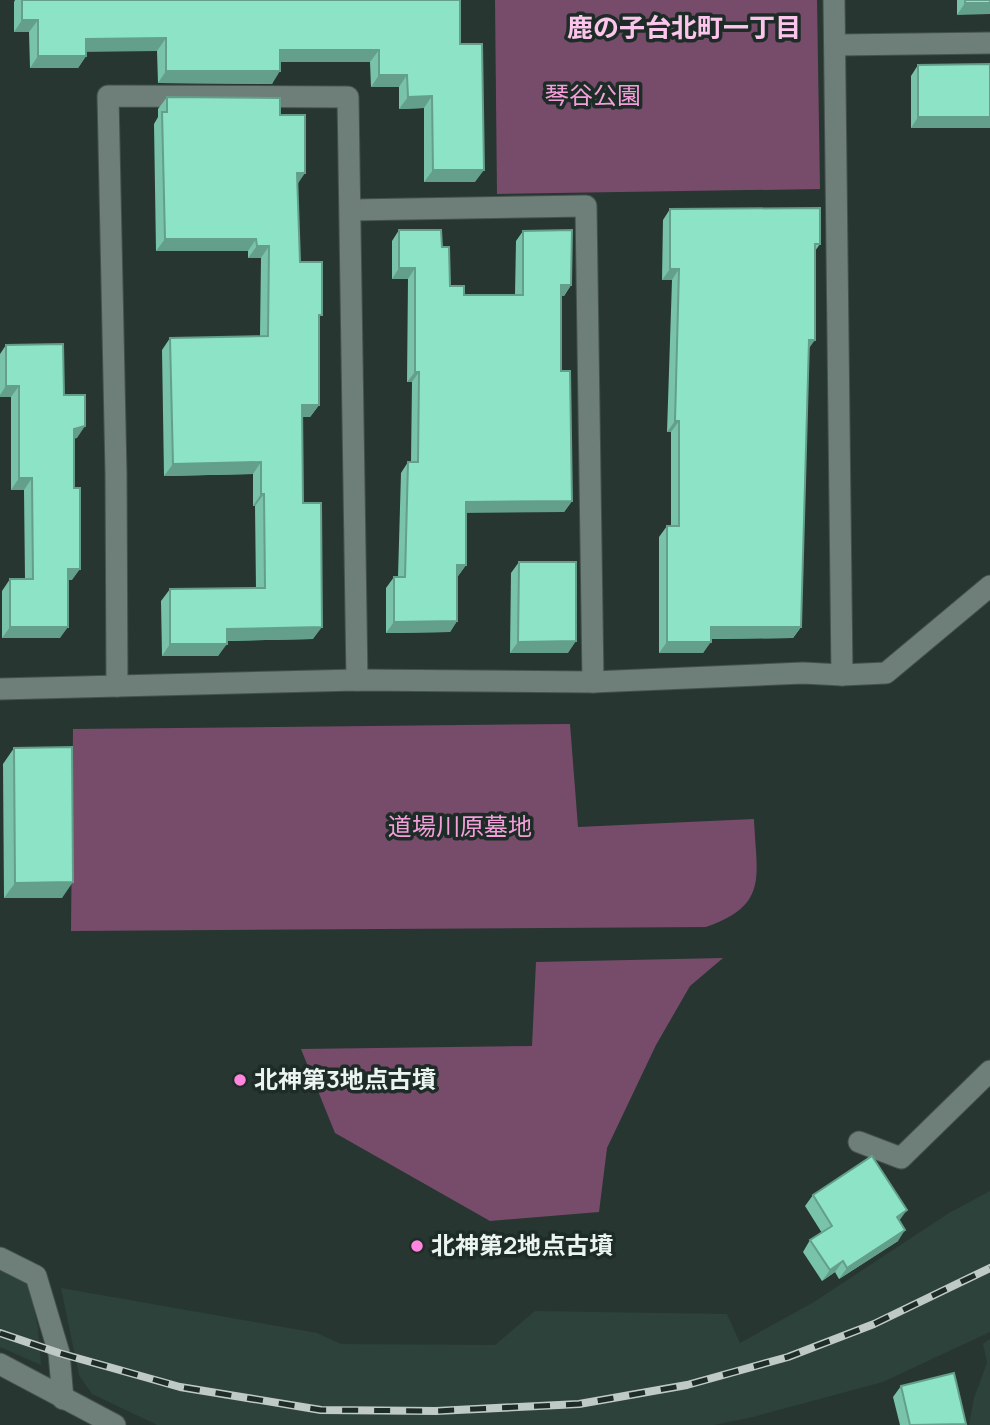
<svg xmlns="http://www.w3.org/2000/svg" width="990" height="1425" font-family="Manrope,'Noto Sans JP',sans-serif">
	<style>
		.built { fill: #2c423a }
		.green { fill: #774c6b }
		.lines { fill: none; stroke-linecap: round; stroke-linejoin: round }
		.street-casing { stroke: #45514d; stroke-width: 23 }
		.street { stroke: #6e7e78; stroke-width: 21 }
		.rail-casing { stroke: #bfc9c5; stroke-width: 8 }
		.rail { stroke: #1e2c27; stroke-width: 5; stroke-dasharray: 16; stroke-linecap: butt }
		.wall { fill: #79c3aa }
		.shaded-wall { fill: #639f8b }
		.building { fill: #8de3c6; stroke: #639f8b; stroke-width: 2 }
		.poi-dot { fill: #ff85df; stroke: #1e2c27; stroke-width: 2.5 }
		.labels { text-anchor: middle; stroke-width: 7; stroke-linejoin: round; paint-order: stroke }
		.park-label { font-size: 24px; fill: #f39fda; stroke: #1e2c27 }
		.poi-label { font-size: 24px; font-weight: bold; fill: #ecf4f1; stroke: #1e2c27; text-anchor: start }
		.neighbourhood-label { font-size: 26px; font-weight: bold; fill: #fcc5eb; stroke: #1e2c27 }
	</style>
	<rect width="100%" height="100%" fill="#283631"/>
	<g class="built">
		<path d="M990,1191V1332L883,1382L753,1417L714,1425H157L92,1394L79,1375L61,1288L317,1333L341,1344L495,1345L535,1311L727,1314L740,1343L814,1302L949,1213Z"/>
		<path d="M0,1269L14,1275L29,1286L38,1328L41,1365L0,1347Z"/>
		<path d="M990,1339V1425H969L974,1398L987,1363L983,1344Z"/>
	</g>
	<g class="green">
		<path d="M495,0H817L820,189L497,194Z"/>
		<path d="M570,724L578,827L754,819C756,875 770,905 706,927L71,931L73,729Z"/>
		<path d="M723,958L690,986L656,1045L607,1148L599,1212L490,1221L335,1133L301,1049L532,1046L536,962Z"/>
	</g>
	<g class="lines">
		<g class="street-casing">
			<g id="street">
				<path d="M834,0L842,675"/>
				<path d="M836,45L990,43"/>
				<path d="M351,210L586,206L593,682"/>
				<path d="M117,686L116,473L108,96L348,97L357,680"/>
				<path d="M0,689L357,680L593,682L803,673L842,675L886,673L990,586"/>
				<path d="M859,1142L901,1158L990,1071"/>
				<path d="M0,1258L36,1276L59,1353L63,1399"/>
				<path d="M0,1364L115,1425"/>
			</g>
		</g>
		<use href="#street" class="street"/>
		<g class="rail-casing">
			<path id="rail" d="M0,1333L59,1353L180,1387L321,1410L436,1411L579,1404L687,1385L788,1357L874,1324L990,1268"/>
		</g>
		<use href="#rail" class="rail"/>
	</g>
	<g class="wall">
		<path d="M15,0H460V44L475,182H424V108L399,109V87H371L370,62H280L272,84L158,83L157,51H86V56L78,68H30L29,32H14V2Z"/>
		<path d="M957,0H990L957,15Z"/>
		<path d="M990,64V128H911V76L918,65Z"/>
		<path d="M167,97L280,115L297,184L300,262L319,320V405L310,417H302L303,503L313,639L227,641L218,656H162L161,601L170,589H256L255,506H253V474L164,476L162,350L170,338L260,336L261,258H248V251H156L154,124L158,117V109Z"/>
		<path d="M670,209L820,244L815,251L809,349L801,627L793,638L711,639L703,653H659V537L667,526H671V432H667L672,280H662L663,220Z"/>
		<path d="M399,230L442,247L450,286L464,295H515L516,241L523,231L571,285L564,296H561V371L572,501L564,512H466V565L458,576H457V621L450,632L386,633V588L394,577H398L401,473L408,462H411L412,382H407L408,279H392V241Z"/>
		<path d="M6,345L64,395L77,438H74L72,580H68L60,638H2V591L10,579H25L24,490H11V397H0V354Z"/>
		<path d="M519,562L568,653H510L511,573Z"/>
		<path d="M14,748L62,898H4L3,764Z"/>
		<path d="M813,1195L900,1221L898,1241L839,1279L835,1272L822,1281L803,1252L810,1240L822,1233L805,1206Z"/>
		<path d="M901,1386L962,1425H900L893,1397Z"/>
	</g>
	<g class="shaded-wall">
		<path d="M965,3H990V14L957,15Z"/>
		<path d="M22,20H38L29,32H14Z"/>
		<path d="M166,38L157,51L78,52L86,39Z"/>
		<path d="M280,50H379L370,62H272Z"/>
		<path d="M38,56H86L78,68H30Z"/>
		<path d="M166,71H280L272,84L158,83Z"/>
		<path d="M379,75H407L399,87H371Z"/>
		<path d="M432,96L424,108L399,109L408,97Z"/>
		<path d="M918,117H990V128H911Z"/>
		<path d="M433,170H484L475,182H424Z"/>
		<path d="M297,173H305L297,185Z"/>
		<path d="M165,239H256L248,251H156Z"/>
		<path d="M257,246H269L261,258H248Z"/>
		<path d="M399,268H415L408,279H392Z"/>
		<path d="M670,269H679L672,280H662Z"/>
		<path d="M561,285H571L564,296H553Z"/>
		<path d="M809,340H815L807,351Z"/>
		<path d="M415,372H419L412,382H407Z"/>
		<path d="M6,386H19L11,397H0V395Z"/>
		<path d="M302,405H319L310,417H293Z"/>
		<path d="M675,421H679L671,432H667Z"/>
		<path d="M85,426L77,438L66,441L74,429Z"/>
		<path d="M261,462L253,474L164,476L173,464Z"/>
		<path d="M19,478H32L24,490H11Z"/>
		<path d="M261,494H264L255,506H253Z"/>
		<path d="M572,501L564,512L458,513L466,502Z"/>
		<path d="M457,565H466L458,576H449Z"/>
		<path d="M68,569H80L72,580H61Z"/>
		<path d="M457,621L450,632L386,633L394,622Z"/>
		<path d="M10,627H68L60,638H2Z"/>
		<path d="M322,627L313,639L218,641L227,629Z"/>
		<path d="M711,627H801L793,638L703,639Z"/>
		<path d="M576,641L568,653H510L518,642Z"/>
		<path d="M667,642H711L703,653H659Z"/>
		<path d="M170,644H227L218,656H162Z"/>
		<path d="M73,882L62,898H4L15,883Z"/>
		<path d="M907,1210L899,1221L897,1217Z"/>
		<path d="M905,1230L898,1241L839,1279L847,1268Z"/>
		<path d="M843,1261L835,1272L822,1281L830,1270Z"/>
	</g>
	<g class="building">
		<path d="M22,0H460V44H482L484,170H433L432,96L408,97L407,75H379V50H280V71H166V38L86,39V56H38V20H22Z"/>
		<rect x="965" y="0" width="25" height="3"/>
		<path d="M990,64V117H918V65Z"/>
		<path d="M167,97L280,98V115H305V173H297L300,262H322V315H319V405H302L303,503H321L322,627L227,629V644H170V589L265,588L264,494H261V462L173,464L170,338L268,336L269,246H257L256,239H165L162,112H167Z"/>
		<path d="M820,208V244H815V340H809L801,627H711V642H667V526H679V421H675L679,269H670V209Z"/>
		<path d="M399,230H441L442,247H449L450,286H464V295H523V231L572,230L571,285H561V371H570L572,501L466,502V565H457V621L394,622V577H405L408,462H418L419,372H415V268H399Z"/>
		<path d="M63,344L64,395H85V426L74,429V488H80V569H68V627H10V579H33L32,478H19V386H6V345Z"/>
		<path d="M519,562H576V641L518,642Z"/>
		<path d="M72,747L73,882L15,883L14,748Z"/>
		<path d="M872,1156L907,1210L897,1217L905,1230L847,1268L843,1261L830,1270L810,1240L832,1226L813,1195Z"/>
		<path d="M954,1373L966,1424L910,1425L901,1386Z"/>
	</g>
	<g class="poi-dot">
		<circle cx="240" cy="1080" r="7"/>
		<circle cx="417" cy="1246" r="7"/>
	</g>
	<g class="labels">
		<g class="park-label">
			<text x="593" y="104">琴谷公園</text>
			<text x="460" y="835">道場川原墓地</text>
		</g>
		<g class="poi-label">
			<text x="254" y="1088">北神第3地点古墳</text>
			<text x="431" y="1254">北神第2地点古墳</text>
		</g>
		<g class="neighbourhood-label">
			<text x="684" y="37">鹿の子台北町一丁目</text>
		</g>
	</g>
</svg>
